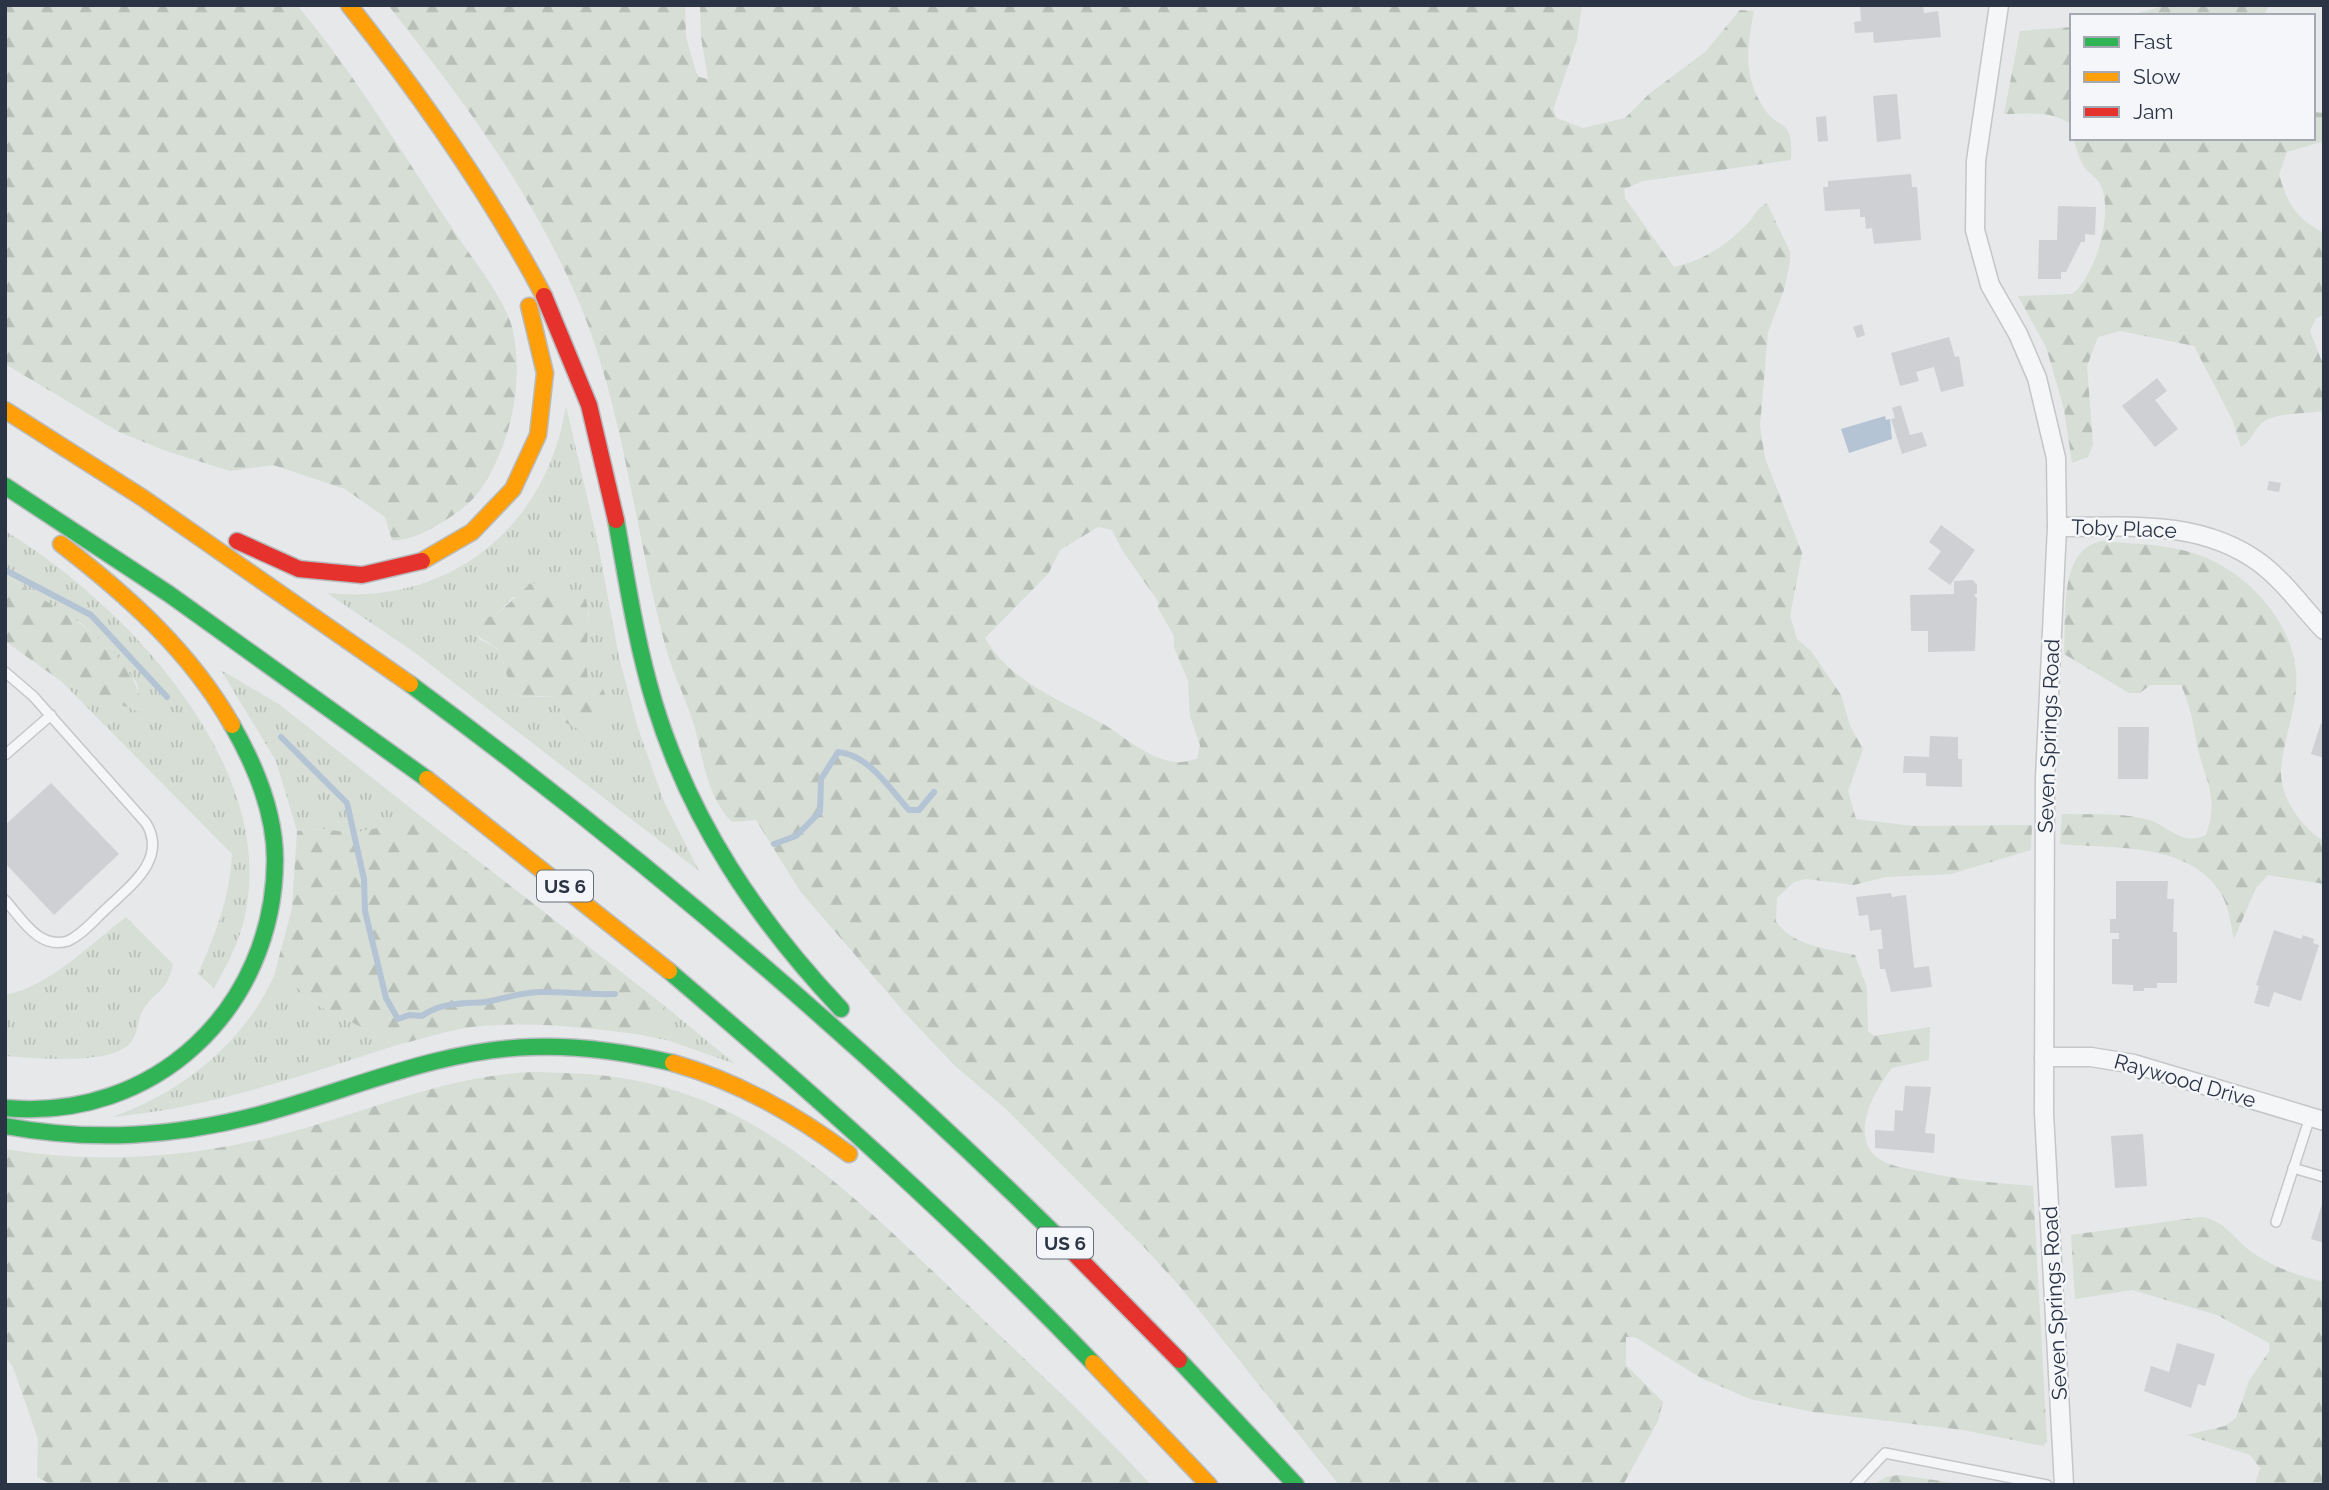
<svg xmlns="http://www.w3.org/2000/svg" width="2329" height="1490" font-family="Raleway,sans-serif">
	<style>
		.grass { fill: url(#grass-tufts); fill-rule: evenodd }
		.forest { fill: url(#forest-firs); fill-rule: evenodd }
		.water { fill: #b4c4d5 }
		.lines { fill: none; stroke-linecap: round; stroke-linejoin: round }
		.stream { stroke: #b4c4d5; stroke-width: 6 }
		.building { fill: #ced0d3 }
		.lane-casing { stroke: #c4c6c8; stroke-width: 12 }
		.street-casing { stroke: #c4c6c8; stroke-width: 21 }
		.fast-casing { stroke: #b8bbbf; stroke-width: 19 }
		.slow-casing { stroke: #b8bbbf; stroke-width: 19 }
		.jam-casing { stroke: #b8bbbf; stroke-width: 19 }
		.lane { stroke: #f5f6f7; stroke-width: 9 }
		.street { stroke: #f5f6f7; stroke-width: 18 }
		.fast { stroke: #30b455; stroke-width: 16 }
		.slow { stroke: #ff9f0a; stroke-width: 16 }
		.jam { stroke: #e5322d; stroke-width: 16 }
		.labels { text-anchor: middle; stroke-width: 5; stroke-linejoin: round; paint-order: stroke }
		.shield { fill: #f4f6f9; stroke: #676e7b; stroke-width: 2 }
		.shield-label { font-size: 19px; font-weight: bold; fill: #2b3445 }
		.street-label { font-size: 21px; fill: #2b3445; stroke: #f4f6f9 }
	</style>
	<defs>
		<pattern id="grass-tufts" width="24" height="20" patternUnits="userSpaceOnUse" patternTransform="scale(1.75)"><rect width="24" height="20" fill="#d6ded6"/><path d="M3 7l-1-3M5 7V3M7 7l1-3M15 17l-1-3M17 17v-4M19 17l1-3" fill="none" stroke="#b8bfb9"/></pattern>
		<pattern id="forest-firs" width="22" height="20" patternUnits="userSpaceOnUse" patternTransform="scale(1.75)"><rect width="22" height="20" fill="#d6ded6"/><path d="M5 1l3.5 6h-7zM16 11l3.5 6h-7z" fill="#b8bfb9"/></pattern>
	</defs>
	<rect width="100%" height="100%" fill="#e6e8ea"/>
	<g class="grass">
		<path d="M566,406L598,544L619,657L637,725L664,802L699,871L414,652L327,593C450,606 547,527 566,406ZM513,597L589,612L584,662L588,679L603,689L566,723L555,697C540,695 528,699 513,695L499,650L479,639L469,622L496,615Z"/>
		<path d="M5,531C123,602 278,764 245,915C240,941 227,965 214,988L198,974C215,935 230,898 232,854L62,682L141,712L137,683L98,638L82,624L5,575Z"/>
		<path d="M221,670L280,705L423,818L354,833L323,829L297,831L276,761Z"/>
		<path d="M126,917L173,964C167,994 153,991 142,1012C137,1022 138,1033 131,1042C114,1066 32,1058 5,1056V995C51,986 90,944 126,917Z"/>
		<path d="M274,976L298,988L317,1005L397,1045C304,1075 210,1108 112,1117C181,1093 243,1044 274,976Z"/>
		<path d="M665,1006L735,1064L670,1041L642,1035Z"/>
	</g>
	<g class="forest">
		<path d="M5,5H297C356,76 403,154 454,231C472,259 506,299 513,331C524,386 510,448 478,493C466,510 414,544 392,540L385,517L345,489L273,465L230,471L166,451L119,432L5,364Z"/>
		<path d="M388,5H685L686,37L696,72L699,77L708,79L701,37L700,5H1582L1577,40L1553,110L1557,118L1583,128L1625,118L1649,94L1705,52L1740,10L1754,11C1747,45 1743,76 1763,107C1780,134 1793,114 1791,160L1643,181L1624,189L1625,198L1674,267C1705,260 1727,245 1749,222C1756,214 1757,208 1767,203L1790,252V262L1784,290L1768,332L1760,426L1765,458L1802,553L1790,616L1797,639L1811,651L1841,695L1850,726L1863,749L1848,791L1856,819L1913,826L2032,825L2031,850L1951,874L1886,877L1854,885L1806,879L1794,882L1777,898L1776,921C1790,945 1830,950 1855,955L1867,988L1868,1031L1874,1036L1930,1027L1929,1060L1892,1068C1874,1091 1848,1137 1879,1159C1891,1167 1907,1168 1920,1171C1958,1180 1994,1183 2033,1186L2047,1441L2043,1446L1963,1430L1813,1412L1750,1399L1701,1378L1635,1337H1626V1365L1663,1402L1658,1421L1623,1485H1339L1182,1289L1144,1247L1006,1109L955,1066L905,1013L800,891L756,820L732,822C707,798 703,757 694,725C685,696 671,670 664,641C635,530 624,413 581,307C534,194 463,100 388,5ZM1098,527L1112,530L1122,550L1158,601V608L1174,636V647L1188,681L1190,716L1200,745L1197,759C1191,760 1183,763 1176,762C1150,760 1126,738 1105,725C1061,700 1011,683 985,638L1048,574L1060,550Z"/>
		<path d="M2167,5H2269L2264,16H2128Z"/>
		<path d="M2072,27V136L2069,123C2051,110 2025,114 2004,114L2020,31Z"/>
		<path d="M2313,112L2324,113V141L2287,152L2279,174C2287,203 2296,219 2324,233V315L2316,318L2310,331L2324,367V411C2306,414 2278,412 2263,422C2253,430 2252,441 2241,447L2232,419L2194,346L2120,331L2098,337L2087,366L2093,444L2088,457L2072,463L2064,409L2046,347L2018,296L2072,294C2095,278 2115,210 2100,184C2097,178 2090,174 2085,168C2079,160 2077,148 2073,138H2313Z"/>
		<path d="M2103,541C2133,544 2164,544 2193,553C2243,568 2291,618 2296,671C2299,706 2283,737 2281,771C2280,797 2302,829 2324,841V884L2268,875L2256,888L2234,939C2231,926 2229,909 2223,897C2193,841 2113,849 2060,844L2062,814C2089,815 2119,812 2146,819C2169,825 2181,847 2206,835C2220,794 2204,780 2197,744C2193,723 2190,704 2181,685H2150L2140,693H2129L2064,654C2067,619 2057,548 2103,541Z"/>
		<path d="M5,575C53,608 140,647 142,713L62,682L5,641Z"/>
		<path d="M531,583L552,586L586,599C592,625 583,652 588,679L603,689L608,702C602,719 597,726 580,730L566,723L555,697C540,694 528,699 513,695L499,650L472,632L469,622L496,615Z"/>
		<path d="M423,818L665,1006L642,1035C584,1027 524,1020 465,1028C442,1032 419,1040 397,1045L317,1005L298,988L274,976L292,908L297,831L323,829L354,833Z"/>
		<path d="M533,1072C566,1073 600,1073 633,1080C771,1105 869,1211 966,1303C1028,1363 1093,1421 1151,1485H52L37,1477L38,1439L13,1367L5,1356V1149C89,1163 171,1159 254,1141C350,1121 433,1076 533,1072Z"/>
		<path d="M2200,1217C2225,1219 2234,1240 2253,1253C2276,1268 2298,1276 2324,1282V1485H2255L2260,1468L2250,1455L2187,1435L2225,1426L2236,1418L2249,1381L2270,1350L2269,1343L2217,1315L2132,1290L2075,1299L2071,1235Z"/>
		<path d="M1899,1475L1969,1485H1874L1886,1477Z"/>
	</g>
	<path class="water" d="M1885,416L1886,420L1890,419L1892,439L1849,453L1841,429Z"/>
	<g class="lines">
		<g class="stream">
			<path d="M5,570L91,615L167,697"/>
			<path d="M281,737L347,803L364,879L365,911L386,998L398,1019L409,1015L422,1016C441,1002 462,1004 485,1002C504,999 524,991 544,992C568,992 590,995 615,994"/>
			<path d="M774,844L796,836L820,812L821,779L838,752C869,755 889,788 909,810H919L934,792"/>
		</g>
	</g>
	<g class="building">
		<path d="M1860,5H1923L1924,13L1938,11L1941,37L1874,43L1873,32L1855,33L1854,22L1861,21Z"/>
		<path d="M1897,94L1901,139L1877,142L1873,96Z"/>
		<path d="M1826,116L1828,141L1818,142L1816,117Z"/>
		<path d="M1911,174L1912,187H1917L1921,240L1874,244L1872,228L1866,229L1865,217H1860V209L1825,211L1823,187H1828V181Z"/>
		<path d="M2058,206L2096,207L2095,235L2085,234V242H2081L2066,272H2061V279H2038L2039,240H2057Z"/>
		<path d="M1862,324L1865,335L1857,338L1853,327Z"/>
		<path d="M1949,337L1955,357L1959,356L1964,386L1941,392L1934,367L1916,372L1919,381L1900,386L1891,353Z"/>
		<path d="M2157,378L2167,391L2155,400L2178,429L2155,447L2122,406Z"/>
		<path d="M1901,405L1910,435L1922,432L1927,446L1902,454L1891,419L1895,418L1892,408Z"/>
		<path d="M2269,481L2281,483L2279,492L2267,490Z"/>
		<path d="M1941,525L1975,550L1950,585L1928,569L1941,551L1929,542Z"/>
		<path d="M1973,580L1977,585V593L1974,595L1977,598L1975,651L1928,652V631H1911L1910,595L1954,594V581Z"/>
		<path d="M2321,723L2324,724V758L2311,754Z"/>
		<path d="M2118,727H2149L2148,779H2118Z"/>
		<path d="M1930,736L1958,737V759H1962V787L1926,786V773H1903L1904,756L1929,757Z"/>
		<path d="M51,783L119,854L54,915L5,863V825Z"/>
		<path d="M2116,881H2168L2167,899H2174L2173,932H2177V983H2157V988H2144V991H2133V985L2112,984V939H2119V933H2110V919H2116Z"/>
		<path d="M1891,893L1892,897L1906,895L1914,968L1929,966L1932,987L1891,992L1885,969H1880L1878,949H1883L1881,929L1870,931L1868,915L1859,916L1856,897Z"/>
		<path d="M2274,930L2301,939L2303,935L2314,939L2313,943L2319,945L2301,1001L2274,992L2269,1007L2254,1003L2259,986L2256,985Z"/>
		<path d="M1905,1086L1931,1087L1925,1133L1935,1134L1934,1153L1875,1148V1130L1894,1131L1895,1110L1903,1111Z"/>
		<path d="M2143,1134L2147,1186L2115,1188L2111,1136Z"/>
		<path d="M2323,1201H2324V1243L2311,1239Z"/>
		<path d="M2177,1343L2215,1354L2205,1386L2198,1384L2191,1408L2144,1391L2151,1366L2169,1372Z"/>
	</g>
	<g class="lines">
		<g class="lane-casing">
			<g id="lane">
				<path d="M5,672L33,696L146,823C168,859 130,886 106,909C94,920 83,934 68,941C39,950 22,919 5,900"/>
				<path d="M5,755L51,715"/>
				<path d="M2293,1168L2324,1177"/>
				<path d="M2276,1222L2310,1117"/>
				<path d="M1855,1485L1885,1453L2047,1485"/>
			</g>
		</g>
		<g class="street-casing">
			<g id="street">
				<path d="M1999,5L1976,161L1975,230L1990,285L2018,334L2037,378L2056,458L2057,527L2045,778L2044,1113L2064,1485"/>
				<path d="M2057,527C2127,527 2200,519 2260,563C2284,581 2303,608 2324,630"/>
				<path d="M2044,1057H2091L2134,1064L2324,1121"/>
			</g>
		</g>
		<g class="fast-casing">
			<g id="fast">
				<path d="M5,486L169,594L427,779"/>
				<path d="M616,520C627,581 636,642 654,702C690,821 757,920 841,1009"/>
				<path d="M410,684C642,855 861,1043 1066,1245"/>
				<path d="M669,971C816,1096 960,1224 1093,1363"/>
				<path d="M5,1108C154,1122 274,1009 275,860C275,813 255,765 232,725"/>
				<path d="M5,1126C92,1142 173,1137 258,1115C348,1091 436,1050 531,1047C580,1045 626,1052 673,1063"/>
				<path d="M1179,1360L1296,1485"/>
			</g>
		</g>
		<g class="slow-casing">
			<g id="slow">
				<path d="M349,5C422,97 489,192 544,296"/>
				<path d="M5,410L143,498L410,684"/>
				<path d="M61,544C127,595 190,651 232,725"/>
				<path d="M422,561L472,532L513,489L538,435L545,373L529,306"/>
				<path d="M427,779L669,971"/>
				<path d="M673,1063C739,1082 795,1114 849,1154"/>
				<path d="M1093,1363L1209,1485"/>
			</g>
		</g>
		<g class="jam-casing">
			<g id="jam">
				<path d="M544,296L589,405L616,520"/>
				<path d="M237,541L299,569L362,575L422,561"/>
				<path d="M1066,1245L1179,1360"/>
			</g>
		</g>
		<use href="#lane" class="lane"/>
		<use href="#street" class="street"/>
		<use href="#fast" class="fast"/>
		<use href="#slow" class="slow"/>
		<use href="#jam" class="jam"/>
	</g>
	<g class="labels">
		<g class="shield">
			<rect x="537" y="870.5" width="56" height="31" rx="5"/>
			<rect x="1037" y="1227.5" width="56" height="31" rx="5"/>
		</g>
		<g class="shield-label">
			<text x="565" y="893">US 6</text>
			<text x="1065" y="1250">US 6</text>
		</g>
		<g class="street-label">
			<text transform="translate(2124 529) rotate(2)" y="7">Toby Place</text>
			<text transform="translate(2049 736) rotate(-88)" y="7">Seven Springs Road</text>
			<text transform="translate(2185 1081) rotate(16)" y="7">Raywood Drive</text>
			<text transform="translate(2055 1303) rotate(-93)" y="7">Seven Springs Road</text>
		</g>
	</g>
	<rect width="2329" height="1490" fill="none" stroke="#2b3445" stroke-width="14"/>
	<rect x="2070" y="14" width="245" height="126" fill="#f4f6f9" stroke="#a4a8b1" stroke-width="2"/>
	<rect x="2084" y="37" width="35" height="10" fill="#30b455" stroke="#a4a8b1" stroke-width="2"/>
	<text x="2133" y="49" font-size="21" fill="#2b3445">Fast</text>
	<rect x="2084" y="72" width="35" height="10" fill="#ff9f0a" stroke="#a4a8b1" stroke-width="2"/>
	<text x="2133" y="84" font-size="21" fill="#2b3445">Slow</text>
	<rect x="2084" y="107" width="35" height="10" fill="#e5322d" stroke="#a4a8b1" stroke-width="2"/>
	<text x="2133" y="119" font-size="21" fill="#2b3445">Jam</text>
</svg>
